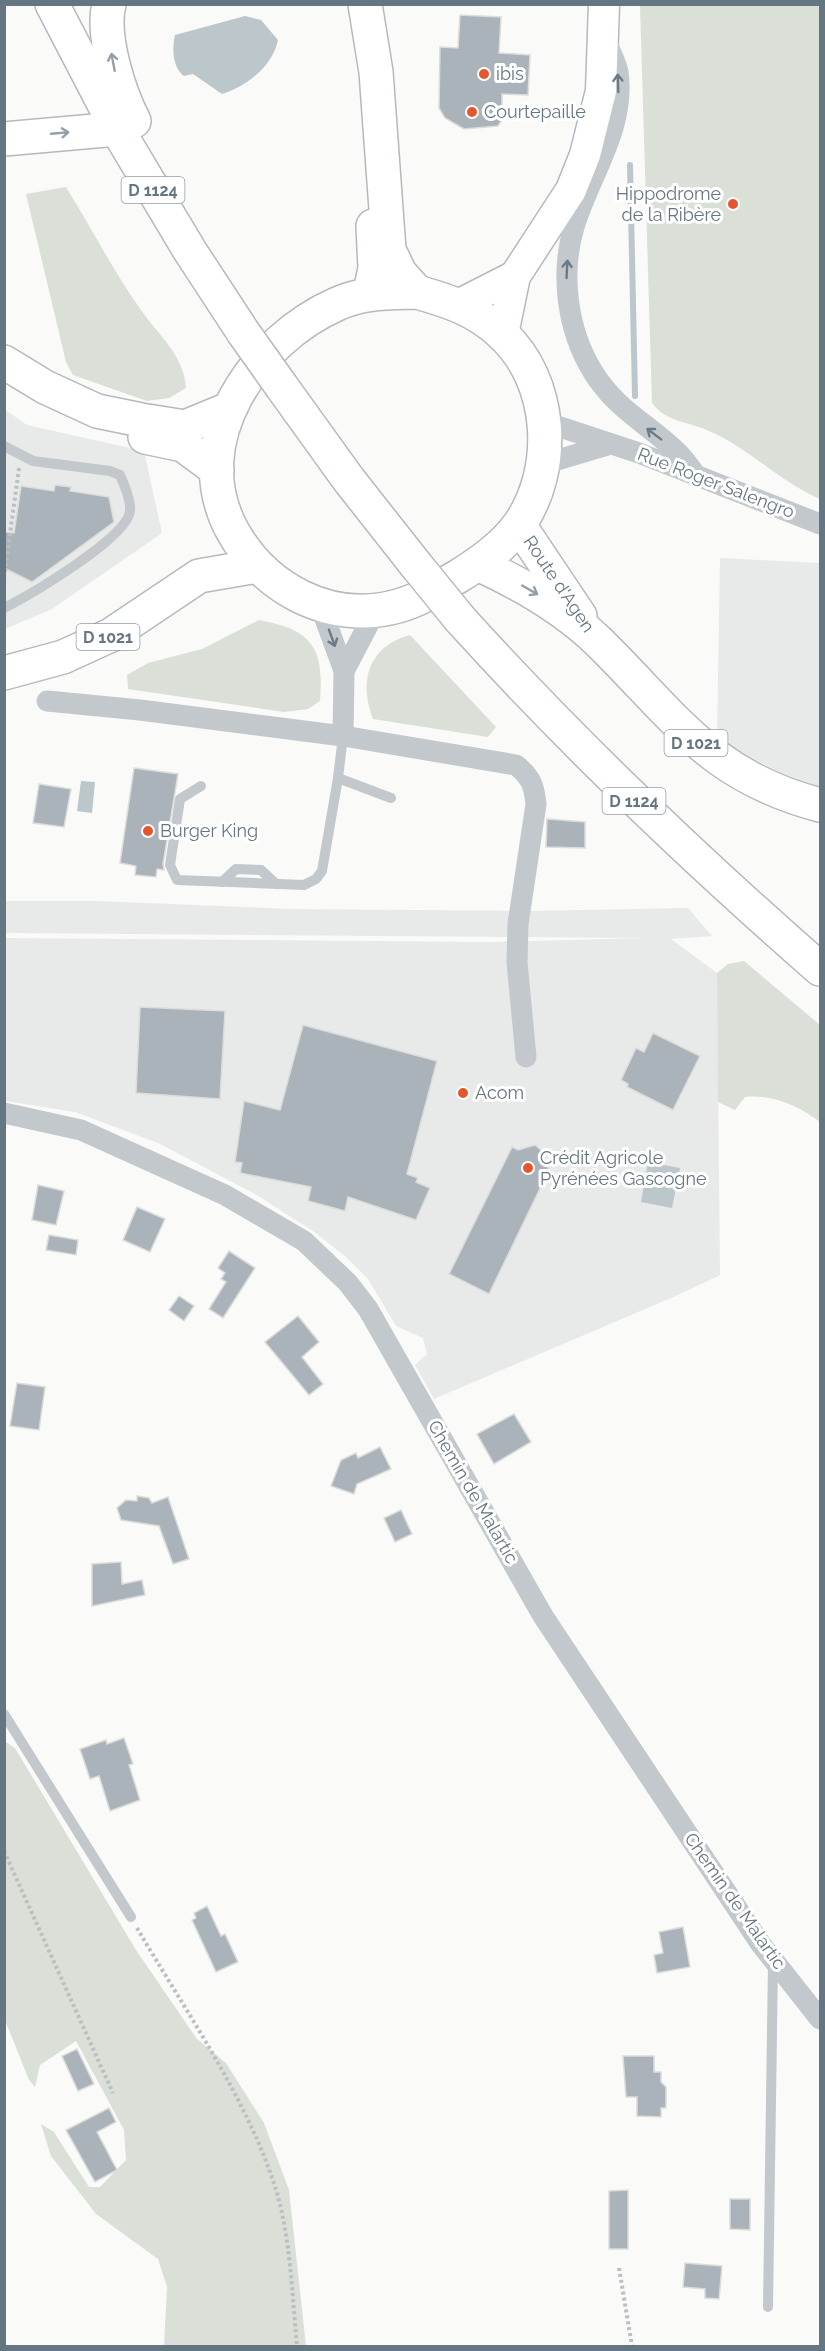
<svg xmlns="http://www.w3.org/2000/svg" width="825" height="2351" font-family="Raleway,sans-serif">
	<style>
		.built { fill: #e8e9e9 }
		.green { fill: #dadfd7 }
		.water { fill: #bbc7cb }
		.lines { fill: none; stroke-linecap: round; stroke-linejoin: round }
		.stream { stroke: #bbc7cb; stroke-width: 6 }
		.building { fill: #aab3b9; stroke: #dcdcda; stroke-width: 1.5 }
		.secondary-casing { stroke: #b3babf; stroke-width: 33 }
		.primary-casing { stroke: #b5babe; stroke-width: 36 }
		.highway-casing { stroke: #b4b9bd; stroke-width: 36 }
		.path { stroke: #bbbfc2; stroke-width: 4; stroke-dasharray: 3 3; stroke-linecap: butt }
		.lane { stroke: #c3c8cc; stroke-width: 10 }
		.street { stroke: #c3c8cc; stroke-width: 21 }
		.secondary { stroke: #fff; stroke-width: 30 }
		.primary { stroke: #fff; stroke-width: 33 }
		.highway { stroke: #fff; stroke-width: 33 }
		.highway-bridge-casing { stroke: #b4b9bd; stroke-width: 36; stroke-linecap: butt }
		.highway-bridge { stroke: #fff; stroke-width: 33 }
		.oneway { stroke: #939fa8 }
		.oneway2 { stroke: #6a7a87 }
		.poi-dot { fill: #e4572e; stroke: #fff; stroke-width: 2 }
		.labels { text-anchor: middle; stroke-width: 6; stroke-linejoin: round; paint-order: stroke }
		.shield { fill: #fff; stroke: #939fa8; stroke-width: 1.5 }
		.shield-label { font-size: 16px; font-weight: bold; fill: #657683 }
		.poi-label { font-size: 18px; fill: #657683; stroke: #fff; text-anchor: start }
		.street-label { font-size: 18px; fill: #657683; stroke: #fff }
	</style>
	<rect width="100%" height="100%" fill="#fafaf8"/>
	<g class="built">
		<path d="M4,409L27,425L144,451L162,533L52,609L5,629Z"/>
		<path d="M720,558L820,563V787L779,772L717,739Z"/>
		<path d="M5,901H97L292,909L528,911L688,908L712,936L671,939L717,973L720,1275L678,1295L434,1399L415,1365L427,1354L423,1338L396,1326L368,1279L346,1257L313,1231L255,1194L158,1143L75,1112L5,1101V938L493,942L645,938L5,933Z"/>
	</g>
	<g class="green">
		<path d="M640,5H820V499C780,482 749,448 709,431C688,421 667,423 652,403Z"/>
		<path d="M66,187C91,227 113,271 141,310C159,336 184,355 186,388L169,398L147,401L73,375L66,362L26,194Z"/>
		<path d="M259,620C314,630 324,649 320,701L308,709L284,712L128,689L127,675L148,663L202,649Z"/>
		<path d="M410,635L496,727L488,737L373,719C358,680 369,646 410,635Z"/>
		<path d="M744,961L820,1025V1122C799,1106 773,1094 745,1097L735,1110L718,1102L717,973L728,964Z"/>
		<path d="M4,1741L15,1748L136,1950L197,2039L226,2063L264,2123L289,2190L306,2346H164L167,2287L158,2259L96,2214L51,2156L41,2124L54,2132L89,2187H100L126,2160L124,2130L76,2041L40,2065L35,2087L29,2080L5,2020Z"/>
	</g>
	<g class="water">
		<path d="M245,16L261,20L278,40C273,66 246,87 222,94L193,74L184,76C172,67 172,48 175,35Z"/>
		<path d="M81,781L95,782L92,813L77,811Z"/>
		<path d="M648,1162L680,1168L672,1208L641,1202Z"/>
	</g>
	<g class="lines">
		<path class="stream" d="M630,165L635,396"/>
	</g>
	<g class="building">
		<path d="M460,15L501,17L499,53L530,55L528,95L502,94V120L498,126L464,129L445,118L439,108L440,47L458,48Z"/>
		<path d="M55,485L71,487L70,491L109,497L114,522L32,582L4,568V532L14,533L21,486L54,491Z"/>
		<path d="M134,768L178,774L163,864L164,870L157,869L156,877L135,875L136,866L120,863Z"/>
		<path d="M39,784L71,789L64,827L33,823Z"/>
		<path d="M547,819L585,822V848L546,847Z"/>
		<path d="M140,1007L225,1011L220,1099L136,1093Z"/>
		<path d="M303,1025L437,1061L407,1174L418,1178L416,1182L430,1188L416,1220L348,1197L345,1211L308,1201L311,1187L240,1173L242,1163L235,1162L244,1101L280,1110Z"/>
		<path d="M653,1033L700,1056L673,1110L627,1087L628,1084L621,1080L636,1048L644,1052Z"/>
		<path d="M535,1145L542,1151L549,1170L489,1294L449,1274L512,1147L518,1150Z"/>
		<path d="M38,1185L64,1191L56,1225L32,1220Z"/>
		<path d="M137,1207L165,1219L150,1252L123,1240Z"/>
		<path d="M49,1235L78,1240L76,1255L46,1250Z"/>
		<path d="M229,1251L255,1268L223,1318L209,1309L226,1282L221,1279L225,1273L218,1268Z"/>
		<path d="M179,1296L194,1306L184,1321L169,1310Z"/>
		<path d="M298,1316L319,1342L302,1357L323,1384L309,1395L265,1342Z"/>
		<path d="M17,1383L45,1387L39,1430L10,1426Z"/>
		<path d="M514,1414L531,1442L494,1464L477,1434Z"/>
		<path d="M380,1447L391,1469L357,1484L354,1494L331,1486L341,1460L356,1453L358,1458Z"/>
		<path d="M137,1496L149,1498L152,1503L168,1497L189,1559L173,1564L159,1526L121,1520L117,1508L126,1500L137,1501Z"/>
		<path d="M401,1510L412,1534L395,1542L384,1518Z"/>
		<path d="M121,1562L122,1584L142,1580L145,1595L92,1606V1564Z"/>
		<path d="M124,1738L133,1764L129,1765L140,1800L110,1811L99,1776L90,1779L80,1749L106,1740L107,1744Z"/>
		<path d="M207,1906L221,1936L225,1934L238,1962L216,1972L192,1920L196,1918L194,1913Z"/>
		<path d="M683,1927L690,1967L657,1973L654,1955L663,1953L659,1932Z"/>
		<path d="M77,2049L94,2084L78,2091L62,2056Z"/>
		<path d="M623,2056H654V2072H661V2082L666,2087V2108H661V2117L637,2116V2097H626Z"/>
		<path d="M109,2108L116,2122L97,2132L117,2170L95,2182L66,2130Z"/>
		<path d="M628,2190V2249H609V2191Z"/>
		<path d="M730,2199H750V2230L730,2229Z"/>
		<path d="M685,2263L722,2266L719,2299L705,2298V2289L683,2287Z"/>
	</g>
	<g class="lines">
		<g class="secondary-casing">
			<g id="secondary">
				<path d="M460,304L515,276"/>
				<path d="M503,334L515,276L571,190L585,155L601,91L604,4"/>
			</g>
		</g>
		<g class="primary-casing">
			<g id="primary">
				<path d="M417,292C449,301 477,310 502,334C553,381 558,469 519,525C503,547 480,563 457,577C438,588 420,600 398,606C331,625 264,589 232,530C184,441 255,340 337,304C363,292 389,293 417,292Z"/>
				<path d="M519,525L580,616"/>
				<path d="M478,564C522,584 565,609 600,643C676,718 710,776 820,805"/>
				<path d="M4,673L63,657L111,635L199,576L257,566"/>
			</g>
		</g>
		<g class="highway-casing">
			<g id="highway">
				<path d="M52,4L117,129L190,251L243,332"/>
				<path d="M109,4C101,36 119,92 134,121"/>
				<path d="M365,4L376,72L389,250L400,273L417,292"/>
				<path d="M4,139L117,129"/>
				<path d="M370,293L375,268L373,226"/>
				<path d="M4,362L45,387L97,411L141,420L185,427L229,409"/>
				<path d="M282,387L349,480L416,565"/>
				<path d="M145,437L183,445L217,470"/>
				<path d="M460,619C573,744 693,858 820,969"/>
			</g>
		</g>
		<g class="path">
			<path d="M4,578L19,468"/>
			<path d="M4,1851L113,2093"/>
			<path d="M137,1928C185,2010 250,2103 277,2193C291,2242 292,2296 297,2346"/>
			<path d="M619,2268L632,2346"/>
		</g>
		<g class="lane">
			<path d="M4,446L33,461L110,471L120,475C124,484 131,500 130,511C127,538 30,595 4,608"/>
			<path d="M338,778L391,798"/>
			<path d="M201,786L180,799L170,865L177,880L304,885L316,879L322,871L338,778L343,736"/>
			<path d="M222,882L236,869L261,870L276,884"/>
			<path d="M4,1714L131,1917"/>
			<path d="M768,2307L773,1962"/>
		</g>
		<g class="street">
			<path d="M606,42C610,51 616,62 618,72C626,129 589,176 574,227C560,274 567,330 593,372C616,409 645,422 675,450C683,457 689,466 695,474"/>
			<path d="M545,422L639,453L820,524"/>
			<path d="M544,464L611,444"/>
			<path d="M320,605L344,671L343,736"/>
			<path d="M344,671L376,610"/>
			<path d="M47,701L140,710L343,736L516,765C531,777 534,785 536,804L518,924L517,962L526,1057"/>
			<path d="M4,1113L81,1130L225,1195L304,1241L348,1283L368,1309L543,1616L760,1943L820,2019"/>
		</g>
		<use href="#secondary" class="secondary"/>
		<use href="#primary" class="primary"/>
		<use href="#highway" class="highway"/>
		<g class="highway-bridge-casing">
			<g id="highway-bridge">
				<path d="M243,332L282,387"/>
				<path d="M416,565L460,619"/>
			</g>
		</g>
		<use href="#highway-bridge" class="highway-bridge"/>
	</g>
	<defs><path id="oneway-shaft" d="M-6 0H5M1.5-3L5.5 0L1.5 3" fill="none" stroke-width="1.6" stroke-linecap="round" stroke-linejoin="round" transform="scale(1.5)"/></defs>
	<g class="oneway">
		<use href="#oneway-shaft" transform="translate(113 62) rotate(-101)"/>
		<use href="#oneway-shaft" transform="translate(60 133) rotate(-5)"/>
		<use href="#oneway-shaft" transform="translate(530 590) rotate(30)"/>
	</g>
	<g class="oneway2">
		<use href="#oneway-shaft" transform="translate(618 83) rotate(-92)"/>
		<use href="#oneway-shaft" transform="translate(567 269) rotate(-87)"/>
		<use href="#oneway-shaft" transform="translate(654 434) rotate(-143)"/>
		<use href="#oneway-shaft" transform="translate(332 638) rotate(70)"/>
	</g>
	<g class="poi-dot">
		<circle cx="484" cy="74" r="6"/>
		<circle cx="472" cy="112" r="6"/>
		<circle cx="733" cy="204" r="6"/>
		<circle cx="148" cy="831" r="6"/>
		<circle cx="463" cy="1093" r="6"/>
		<circle cx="528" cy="1168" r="6"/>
	</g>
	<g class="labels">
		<g class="shield">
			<rect x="121.5" y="177" width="63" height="26" rx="4.5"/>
			<rect x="76.5" y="624" width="63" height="26" rx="4.5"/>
			<rect x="664.5" y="730" width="63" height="26" rx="4.5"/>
			<rect x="602.5" y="788" width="63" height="26" rx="4.5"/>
		</g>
		<g class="shield-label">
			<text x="153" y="196">D 1124</text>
			<text x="108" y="643">D 1021</text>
			<text x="696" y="749">D 1021</text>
			<text x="634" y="807">D 1124</text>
		</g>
		<g class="poi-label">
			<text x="496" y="80">ibis</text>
			<text x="484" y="118">Courtepaille</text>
			<text x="721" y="200" text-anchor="end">Hippodrome<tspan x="721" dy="21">de la Ribère</tspan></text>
			<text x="160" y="837">Burger King</text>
			<text x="475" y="1099">Acom</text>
			<text x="540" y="1164">Crédit Agricole<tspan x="540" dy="21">Pyrénées Gascogne</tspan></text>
		</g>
		<g class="street-label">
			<text transform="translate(716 483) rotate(21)" y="6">Rue Roger Salengro</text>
			<text transform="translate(559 584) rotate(56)" y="6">Route d'Agen</text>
			<text transform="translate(473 1492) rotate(60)" y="6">Chemin de Malartic</text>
			<text transform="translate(735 1901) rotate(55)" y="6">Chemin de Malartic</text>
		</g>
	</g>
	<rect width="825" height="2351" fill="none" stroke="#657683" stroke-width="12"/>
</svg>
